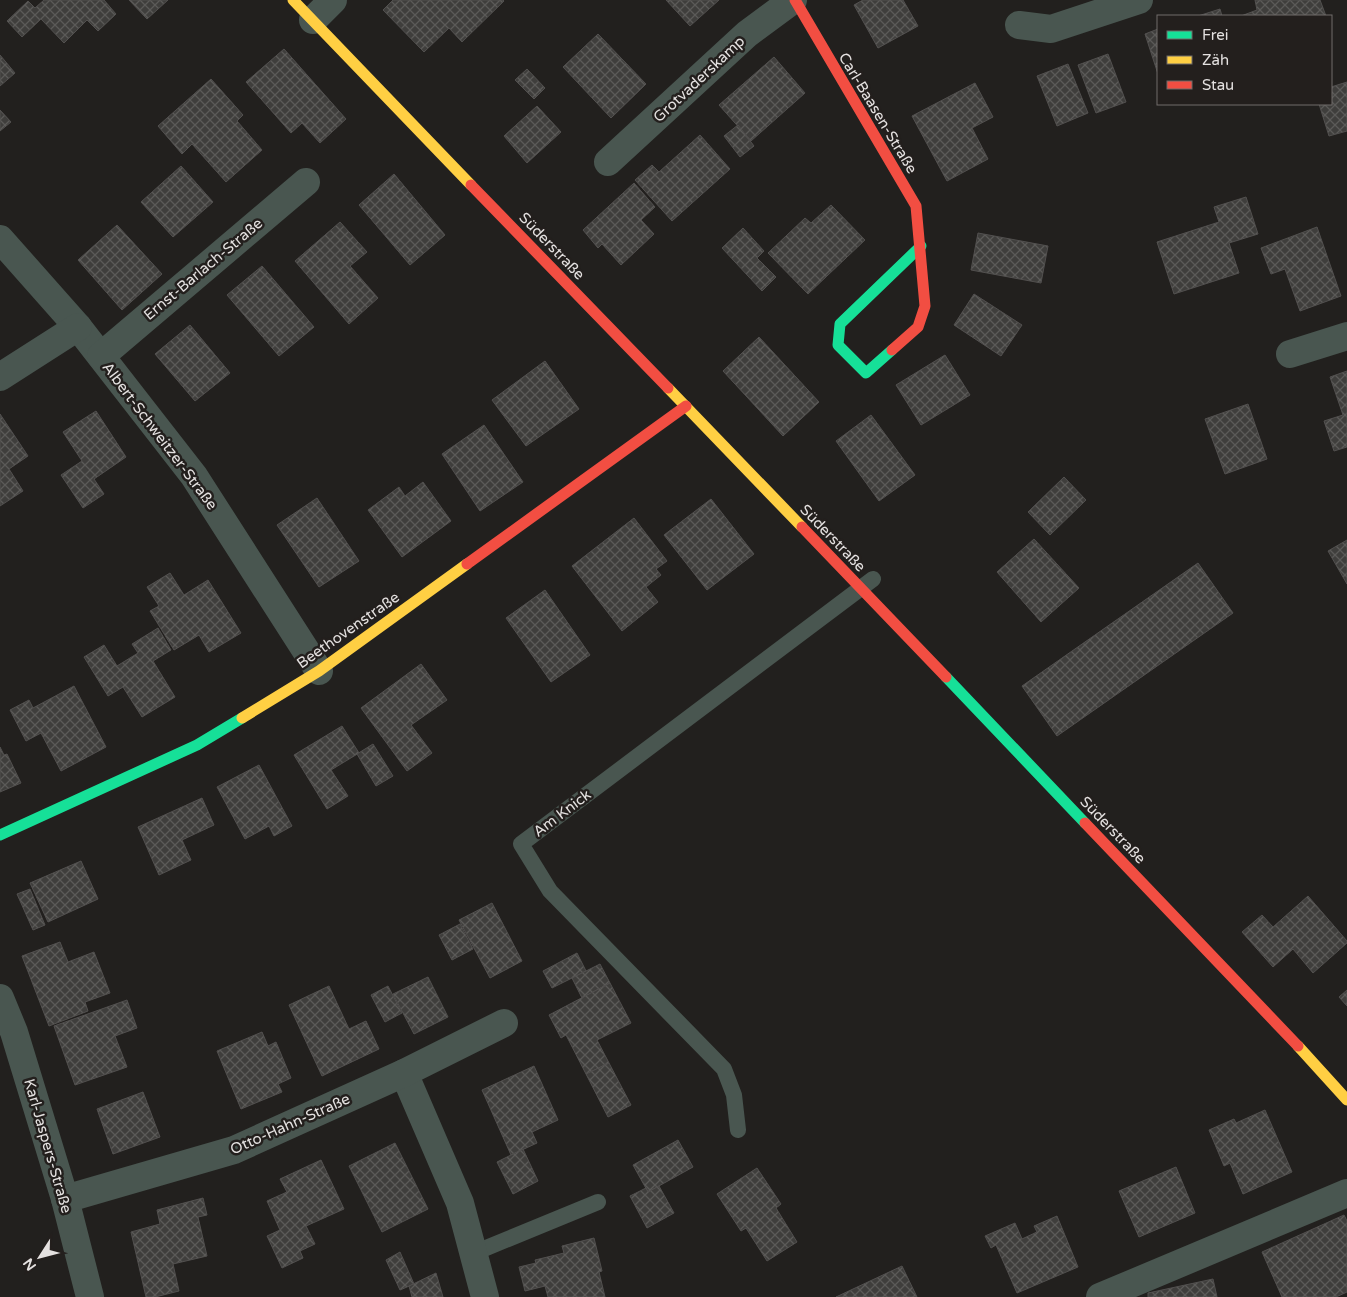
<svg xmlns="http://www.w3.org/2000/svg" width="1347" height="1297" font-family="'Varela Round',sans-serif">
	<style>
		.building { fill: url(#building-cross-hatch); stroke: #52504f }
		.lines { fill: none; stroke-linecap: round; stroke-linejoin: round }
		.lane { stroke: #495650; stroke-width: 16 }
		.street { stroke: #495650; stroke-width: 28 }
		.fast { stroke: #16e098; stroke-width: 11 }
		.slow { stroke: #ffcf43; stroke-width: 11 }
		.jam { stroke: #f24e42; stroke-width: 11 }
		.labels { text-anchor: middle; stroke-width: 5; stroke-linejoin: round; paint-order: stroke }
		.street-label { font-size: 15px; fill: #e4e1e0; stroke: #231f1d }
	</style>
	<defs>
		<pattern id="building-cross-hatch" width="8" height="8" patternUnits="userSpaceOnUse" patternTransform="scale(1.25)"><rect width="8" height="8" fill="#3f3e3c"/><path d="M0 0l8 8M0 8l8-8" fill="none" stroke="#5b5a58"/></pattern>
	</defs>
	<rect width="100%" height="100%" fill="#22201e"/>
	<g class="building">
		<path d="M44,0H104L116,14L98,31L87,20L64,43L41,19L22,37L7,21L28,1L35,8Z"/>
		<path d="M129,0H168L147,19Z"/>
		<path d="M393,0H503L504,1L462,42L449,28L424,52L383,10Z"/>
		<path d="M666,0H719L690,26Z"/>
		<path d="M863,0H903L918,26L878,48L854,5Z"/>
		<path d="M1255,0H1320L1326,16H1241L1257,10Z"/>
		<path d="M1220,9L1222,16H1198Z"/>
		<path d="M1158,29V74L1145,34Z"/>
		<path d="M598,34L646,84L611,118L563,67Z"/>
		<path d="M284,49L346,119L320,143L302,123L291,133L246,82Z"/>
		<path d="M1108,54L1126,102L1096,113L1078,65Z"/>
		<path d="M0,55L15,73L0,86Z"/>
		<path d="M774,57L805,93L751,141L719,105Z"/>
		<path d="M1068,64L1088,113L1057,126L1037,76Z"/>
		<path d="M527,69L545,88L534,99L515,80Z"/>
		<path d="M211,79L243,115L237,121L262,150L226,182L192,144L182,154L158,126Z"/>
		<path d="M1347,82V131L1329,136L1319,104H1331V87Z"/>
		<path d="M975,83L993,117L972,128L988,159L947,181L912,116Z"/>
		<path d="M537,106L561,132L527,163L504,136Z"/>
		<path d="M0,110L11,122L0,131Z"/>
		<path d="M738,125L754,146L740,157L724,136Z"/>
		<path d="M700,135L730,169L672,221L635,180L652,165L659,172Z"/>
		<path d="M181,166L213,202L173,237L141,202Z"/>
		<path d="M394,174L445,235L410,265L359,205Z"/>
		<path d="M634,183L655,207L641,220L654,234L621,265L602,244L598,248L583,230Z"/>
		<path d="M1246,197L1258,234L1229,243L1239,273L1174,294L1157,242L1219,222L1214,207Z"/>
		<path d="M831,205L865,240L808,294L768,253L805,218L811,223Z"/>
		<path d="M340,222L367,252L350,266L378,298L349,324L295,261Z"/>
		<path d="M117,225L162,274L122,310L78,260Z"/>
		<path d="M1317,227L1341,296L1300,311L1285,269L1271,274L1261,248Z"/>
		<path d="M743,228L764,251L757,258L776,277L762,291L722,248Z"/>
		<path d="M978,233L1048,246L1041,283L971,270Z"/>
		<path d="M262,266L314,327L279,356L227,295Z"/>
		<path d="M974,294L1022,325L1001,356L954,325Z"/>
		<path d="M190,325L230,373L195,401L155,354Z"/>
		<path d="M759,337L819,402L783,436L723,371Z"/>
		<path d="M945,355L970,395L921,425L896,385Z"/>
		<path d="M545,361L579,409L526,446L492,400Z"/>
		<path d="M1347,371V447L1334,451L1324,421L1343,415L1330,377Z"/>
		<path d="M1248,404L1267,459L1225,474L1205,419Z"/>
		<path d="M96,411L126,457L94,479L104,494L83,508L61,475L82,461L63,432Z"/>
		<path d="M0,414L28,456L9,469L23,491L0,506Z"/>
		<path d="M871,415L915,475L879,501L836,441Z"/>
		<path d="M484,425L523,482L480,511L442,454Z"/>
		<path d="M1064,477L1086,500L1050,535L1028,512Z"/>
		<path d="M423,482L451,521L402,557L368,510L399,487L405,496Z"/>
		<path d="M317,498L359,561L319,587L277,525Z"/>
		<path d="M711,499L754,554L707,590L664,535Z"/>
		<path d="M634,518L667,561L656,569L661,575L646,587L658,602L622,631L572,566Z"/>
		<path d="M1034,539L1079,588L1041,622L997,572Z"/>
		<path d="M1347,540V584L1328,551Z"/>
		<path d="M1198,563L1233,613L1057,736L1022,686Z"/>
		<path d="M170,573L184,595L208,580L241,633L209,652L199,635L174,650L150,611L159,606L147,587Z"/>
		<path d="M545,590L590,655L551,682L506,618Z"/>
		<path d="M158,628L171,650L153,661L175,697L142,717L123,687L108,696L84,657L104,645L117,666L138,653L132,644Z"/>
		<path d="M421,664L447,700L411,725L432,753L407,771L361,708Z"/>
		<path d="M74,686L106,747L61,771L41,733L26,741L10,710L29,700L33,708Z"/>
		<path d="M342,726L359,753L331,770L348,796L327,809L294,755Z"/>
		<path d="M373,744L393,776L376,786L357,754Z"/>
		<path d="M0,747L4,755L7,754L21,783L0,792Z"/>
		<path d="M259,765L292,826L274,836L269,826L245,839L217,787Z"/>
		<path d="M202,798L214,825L182,840L191,860L159,875L138,827Z"/>
		<path d="M81,861L98,899L48,922L30,883Z"/>
		<path d="M30,889L45,925L33,930L17,894Z"/>
		<path d="M1308,896L1347,941V943L1313,973L1293,949L1273,967L1242,932L1262,915L1273,927Z"/>
		<path d="M492,903L522,961L490,978L459,920Z"/>
		<path d="M460,924L473,949L452,960L439,935Z"/>
		<path d="M60,942L68,962L94,952L110,993L85,1002L88,1011L49,1026L22,956Z"/>
		<path d="M577,953L586,971L552,988L543,971Z"/>
		<path d="M600,964L610,983L582,998L572,978Z"/>
		<path d="M428,977L448,1017L414,1034L393,994Z"/>
		<path d="M610,983L631,1023L597,1040L609,1063L586,1074L566,1035L561,1038L549,1015Z"/>
		<path d="M329,986L349,1029L366,1021L379,1049L322,1076L289,1005Z"/>
		<path d="M388,986L402,1013L385,1022L371,995Z"/>
		<path d="M1347,990V1006L1339,997Z"/>
		<path d="M127,1000L137,1028L115,1036L127,1067L75,1085L54,1026Z"/>
		<path d="M262,1032L268,1046L276,1042L291,1078L278,1084L282,1092L241,1109L217,1051Z"/>
		<path d="M609,1063L631,1105L608,1117L586,1074Z"/>
		<path d="M534,1066L558,1120L532,1132L537,1143L511,1155L482,1090Z"/>
		<path d="M143,1092L160,1137L113,1154L97,1109Z"/>
		<path d="M1265,1110L1292,1172L1243,1194L1230,1163L1224,1166L1209,1130L1234,1119L1236,1123Z"/>
		<path d="M678,1140L693,1167L648,1192L633,1165Z"/>
		<path d="M395,1143L428,1209L382,1232L349,1166Z"/>
		<path d="M523,1149L538,1181L513,1194L497,1162Z"/>
		<path d="M321,1160L344,1209L306,1226L315,1244L300,1251L303,1258L282,1268L267,1236L280,1230L267,1201L287,1192L280,1179Z"/>
		<path d="M1176,1167L1195,1213L1139,1237L1119,1191Z"/>
		<path d="M757,1168L781,1204L776,1208L797,1242L767,1261L746,1228L741,1231L717,1194Z"/>
		<path d="M659,1186L674,1213L647,1228L630,1196L646,1188L648,1192Z"/>
		<path d="M203,1198L207,1215L198,1217L207,1256L173,1264L179,1291L155,1297H146L131,1232L160,1224L157,1210Z"/>
		<path d="M1344,1215L1347,1221V1292L1336,1297H1282L1262,1252Z"/>
		<path d="M1057,1216L1078,1267L1017,1293L996,1245L991,1248L985,1236L1015,1223L1022,1239L1037,1232L1034,1226Z"/>
		<path d="M594,1238L602,1271L599,1272L605,1297H548L545,1286L525,1291L519,1267L536,1263L535,1260L564,1253L562,1246Z"/>
		<path d="M400,1252L414,1284L400,1290L386,1260Z"/>
		<path d="M902,1266L917,1297H836Z"/>
		<path d="M436,1273L443,1297H412L409,1286Z"/>
		<path d="M1213,1279L1217,1297H1148V1293Z"/>
	</g>
	<g class="lines">
		<g class="lane">
			<path d="M738,1130L734,1095L724,1069L550,891L521,844L873,579"/>
			<path d="M474,1253L598,1202"/>
		</g>
		<g class="street">
			<path d="M313,20L333,0"/>
			<path d="M1019,25L1051,29L1139,0"/>
			<path d="M608,162L747,34L793,0"/>
			<path d="M0,239L78,327L194,476L319,671"/>
			<path d="M1290,354L1347,336"/>
			<path d="M101,356L306,182"/>
			<path d="M0,377L78,327"/>
			<path d="M0,998L14,1032L65,1199L90,1297"/>
			<path d="M404,1073L460,1203L485,1297"/>
			<path d="M65,1199L234,1150L404,1073L504,1023"/>
			<path d="M1100,1297L1347,1193"/>
		</g>
		<g class="fast">
			<path d="M892,350L866,373L838,345L840,324L921,246"/>
			<path d="M946,677L1085,823"/>
			<path d="M0,835L197,745L242,718"/>
		</g>
		<g class="slow">
			<path d="M293,0L471,185"/>
			<path d="M668,388L802,527"/>
			<path d="M242,718L319,671L467,564"/>
			<path d="M1298,1046L1347,1100"/>
		</g>
		<g class="jam">
			<path d="M795,0L916,206L925,306L918,327L892,350"/>
			<path d="M471,185L668,388"/>
			<path d="M802,527L946,677"/>
			<path d="M467,564L686,406"/>
			<path d="M1085,823L1298,1046"/>
		</g>
	</g>
	<g class="labels">
		<g class="street-label">
			<text transform="translate(699 79) rotate(-43)" y="5">Grotvaderskamp</text>
			<text transform="translate(878 113) rotate(59)" y="5">Carl-Baasen-Straße</text>
			<text transform="translate(552 246) rotate(46)" y="5">Süderstraße</text>
			<text transform="translate(203 269) rotate(-40)" y="5">Ernst-Barlach-Straße</text>
			<text transform="translate(160 436) rotate(53)" y="5">Albert-Schweitzer-Straße</text>
			<text transform="translate(833 538) rotate(46)" y="5">Süderstraße</text>
			<text transform="translate(348 630) rotate(-35)" y="5">Beethovenstraße</text>
			<text transform="translate(562 813) rotate(-37)" y="5">Am Knick</text>
			<text transform="translate(1113 830) rotate(46)" y="5">Süderstraße</text>
			<text transform="translate(290 1124) rotate(-24)" y="5">Otto-Hahn-Straße</text>
			<text transform="translate(48 1146) rotate(74)" y="5">Karl-Jaspers-Straße</text>
		</g>
	</g>
	<rect x="1157" y="15" width="175" height="90" fill="#231f1d" stroke="#706d6b"/>
	<rect x="1167" y="31" width="25" height="8" fill="#16e098" stroke="#706d6b"/>
	<text x="1202" y="40" font-size="15" fill="#e4e1e0">Frei</text>
	<rect x="1167" y="56" width="25" height="8" fill="#ffcf43" stroke="#706d6b"/>
	<text x="1202" y="65" font-size="15" fill="#e4e1e0">Zäh</text>
	<rect x="1167" y="81" width="25" height="8" fill="#f24e42" stroke="#706d6b"/>
	<text x="1202" y="90" font-size="15" fill="#e4e1e0">Stau</text>
	<g transform="translate(40 1257) rotate(234)" stroke="#231f1d" stroke-width="4" paint-order="stroke">
	<path d="M0-4L9 19L0 12L-9 19Z" fill="#e4e1e0"/>
	<text y="-8" font-size="14" font-weight="bold" text-anchor="middle" fill="#e4e1e0">N</text>
	</g>
</svg>
